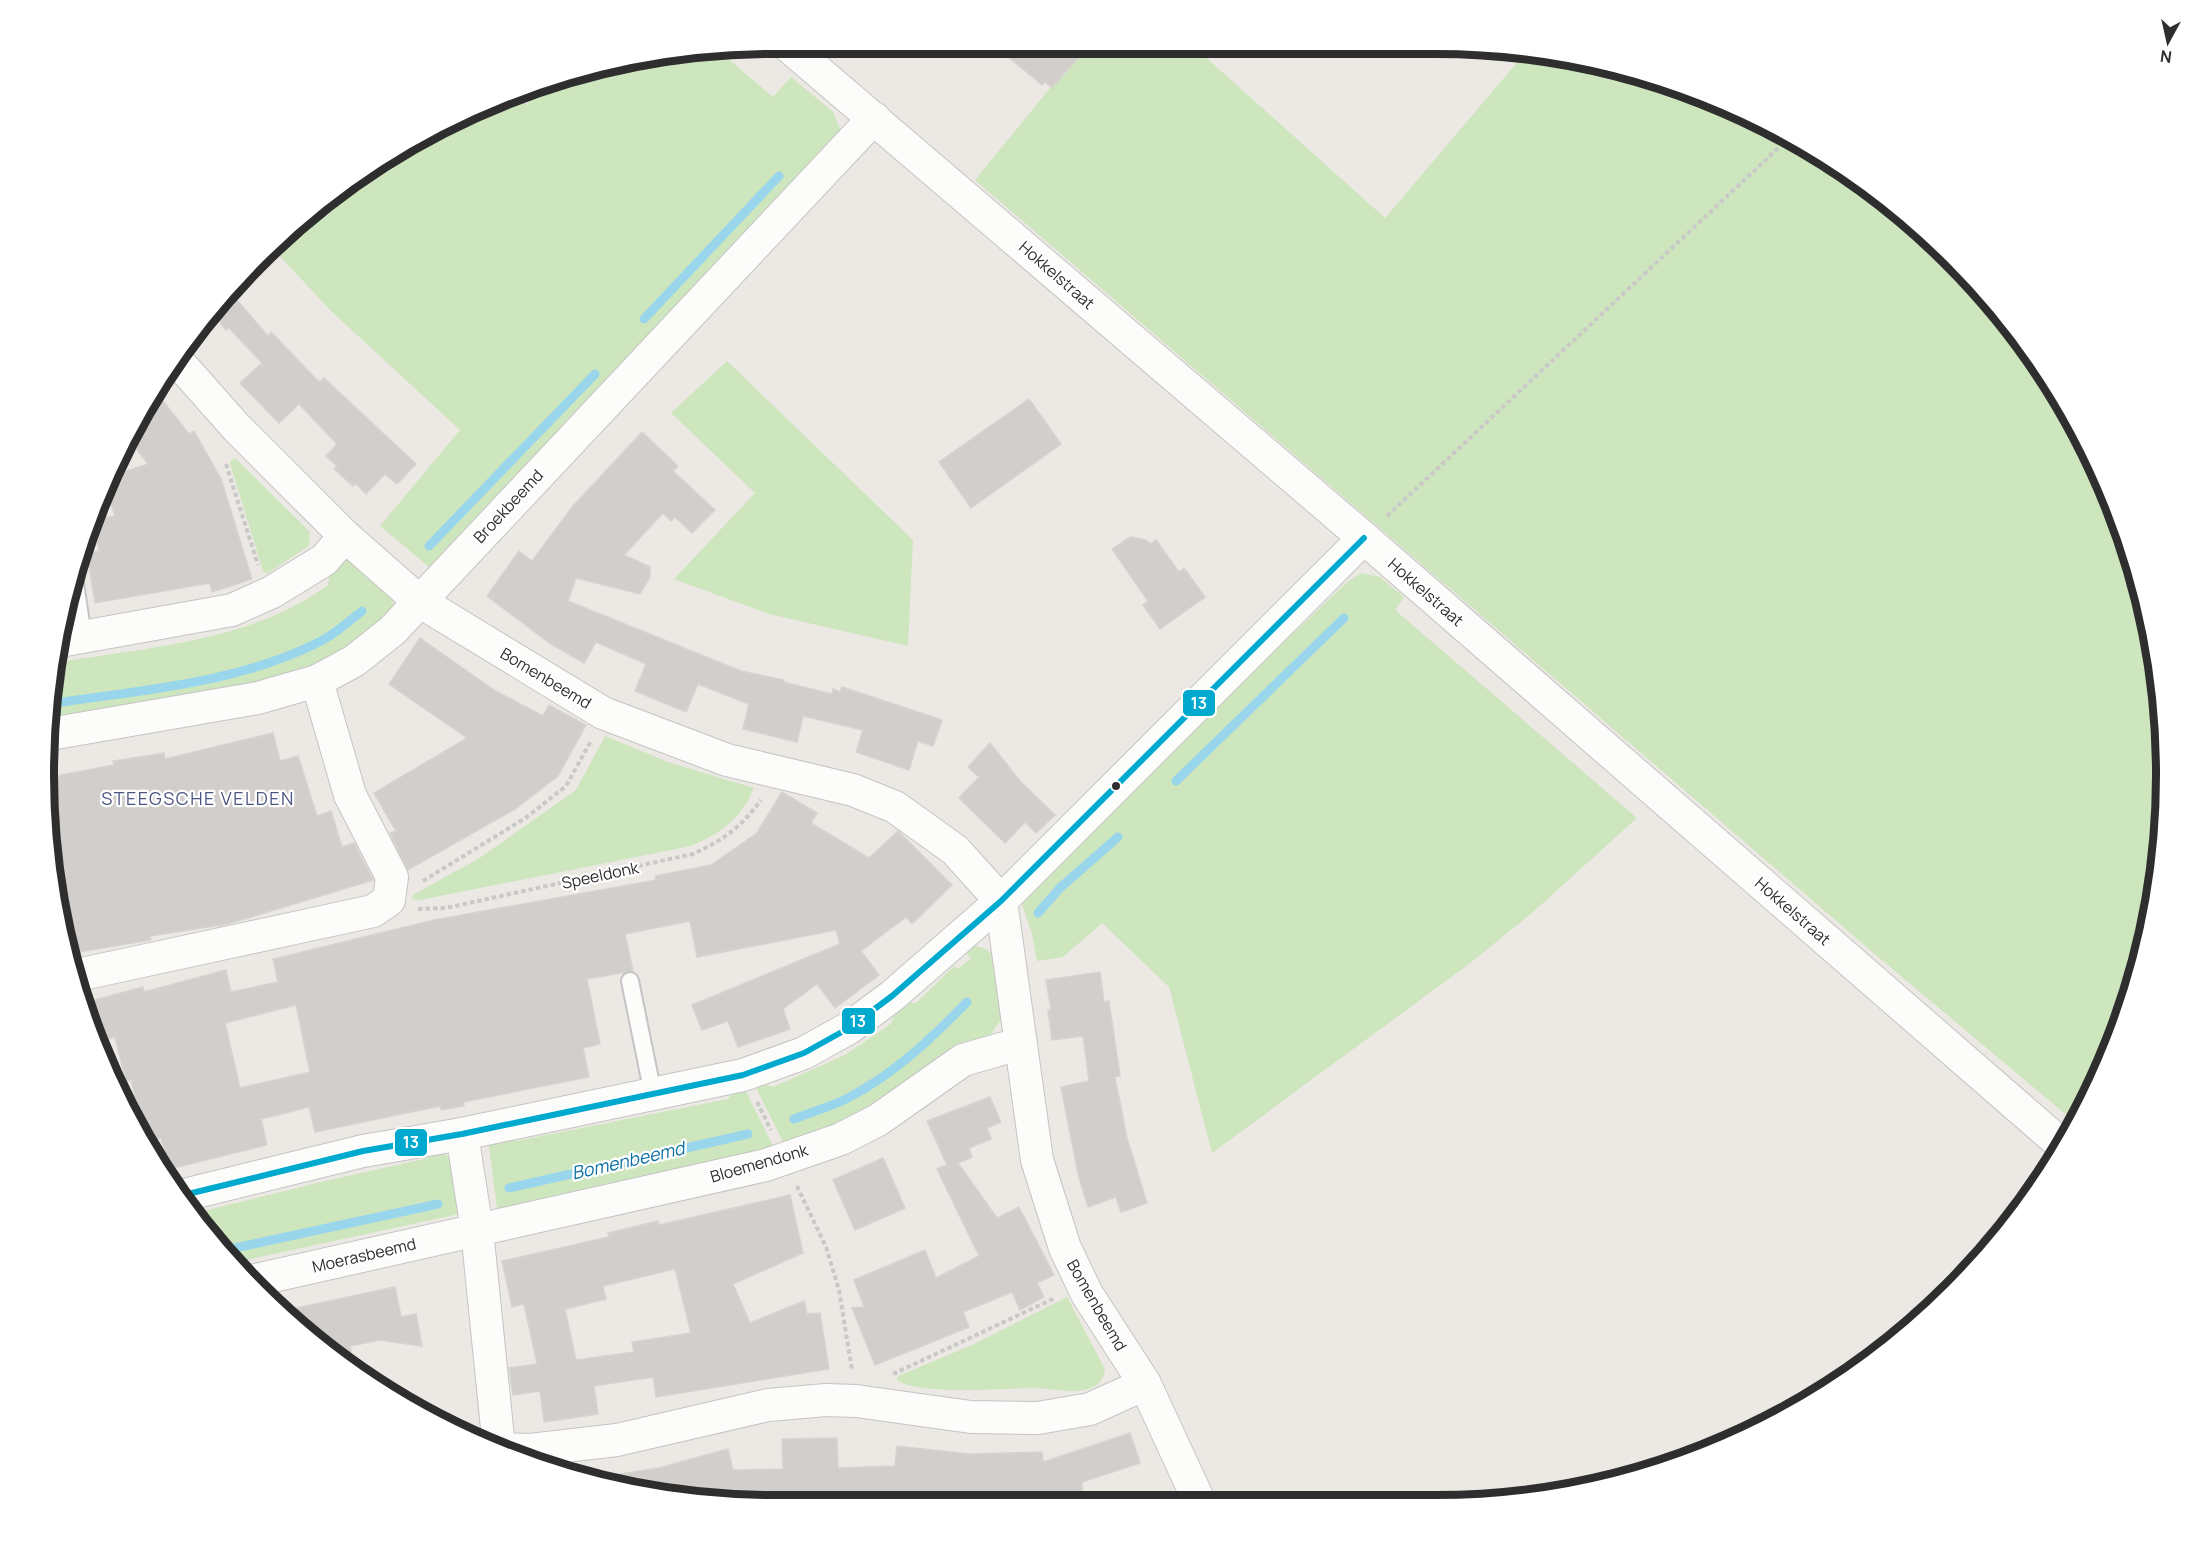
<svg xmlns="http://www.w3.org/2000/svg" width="2210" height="1549" font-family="Manrope,sans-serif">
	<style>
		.green { fill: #cee6be }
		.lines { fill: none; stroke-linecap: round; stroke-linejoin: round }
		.stream { stroke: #99d6ec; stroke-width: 9 }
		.building { fill: #d1cecb; stroke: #d7d4d0; stroke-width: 1.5; fill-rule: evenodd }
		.lane-casing { stroke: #c5c4c5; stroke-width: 20 }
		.street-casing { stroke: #c5c4c5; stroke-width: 34 }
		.path { stroke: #c9c9c8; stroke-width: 4; stroke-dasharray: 4.5 3; stroke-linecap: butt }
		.lane { stroke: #fcfcfb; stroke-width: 16 }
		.street { stroke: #fcfcfb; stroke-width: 32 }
		.bus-1-casing { stroke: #fff; stroke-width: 10 }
		.bus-1 { stroke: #00a9ce; stroke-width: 6 }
		.bus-dot { fill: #2e2e2e; stroke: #fff; stroke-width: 2 }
		.labels { text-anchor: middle; stroke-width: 4.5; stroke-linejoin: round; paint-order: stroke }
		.street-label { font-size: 16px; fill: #2e2e2e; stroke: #fff }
		.neighbourhood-label { font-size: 18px; letter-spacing: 1.5px; fill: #4d5680; stroke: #fff }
		.water-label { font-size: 18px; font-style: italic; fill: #0d6fa3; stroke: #fff }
		.rim { fill: none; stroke: #2e2e2e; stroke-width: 8 }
		.line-badge { stroke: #fff; stroke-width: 2 }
		.badge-label { font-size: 16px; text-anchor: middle; font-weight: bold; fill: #fff }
	</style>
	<rect width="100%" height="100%" fill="#ece8e4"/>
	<g class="green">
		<path d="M1086,44H1191L1385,218L1526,52L1578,58L1715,99L1801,141L1881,195L1985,292L2068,409L2128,539L2160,679L2165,822L2142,963L2091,1097L2076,1123L1883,961L975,180Z"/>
		<path d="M719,51L773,97L791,77L833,112L842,133L435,572L380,526L460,430L331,311L274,250L369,167L494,99L512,93L527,105L546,82L585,69Z"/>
		<path d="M727,361L913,540L908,646L769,614L674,579L755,493L671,413Z"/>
		<path d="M233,459H236L310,532L309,545L306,548L267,574L263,571L231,467L230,462Z"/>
		<path d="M347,557L393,599L394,611L352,648L276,682L50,724V679L54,663C146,647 251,642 328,585L330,570Z"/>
		<path d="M1361,573L1380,577L1404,597L1395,610L1637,818L1532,913L1469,964L1212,1153L1169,987L1102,923L1063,957L1037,961L1032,934L1019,895L1346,583Z"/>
		<path d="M605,736L668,762L754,788C742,818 720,834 691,846L420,900L412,899L413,895L481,857L576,790Z"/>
		<path d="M970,944L986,949L993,955L1002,1018L991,1034L962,1044L861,1115L785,1146L753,1082H759L773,1087L845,1055L892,1023L894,1007L903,1002L916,1003L954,966L958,969L971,958L960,947Z"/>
		<path d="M743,1085L775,1150L506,1211L497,1208L488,1139L501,1133L516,1141L728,1099L736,1088Z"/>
		<path d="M442,1151L452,1160L459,1214L232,1263L196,1213L321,1182L424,1159Z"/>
		<path d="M1067,1297L1105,1369C1104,1377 1101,1383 1093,1387C1075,1396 1054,1388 1034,1388C1005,1388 919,1396 897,1380L898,1376L972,1345Z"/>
	</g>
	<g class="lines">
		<g class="stream">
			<path d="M644,319L779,176"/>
			<path d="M429,546L595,374"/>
			<path d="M50,704C139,690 235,684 317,643C333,636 348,622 362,611"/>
			<path d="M1176,781L1344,618"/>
			<path d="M1038,913L1060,888L1118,837"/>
			<path d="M794,1119C811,1112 830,1107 846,1099C893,1075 930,1040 967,1002"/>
			<path d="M509,1188L748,1134"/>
			<path d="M221,1251L438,1204"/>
		</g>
	</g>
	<g class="building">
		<path d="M993,44H1090L1052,88L1045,82L1042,85Z"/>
		<path d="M228,290L268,336L271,332L319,382L324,378L416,464L397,484L385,474L366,494L355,483L353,486L334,469L337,466L326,456L337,444L299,404L279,423L240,383L262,363L229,328L226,330L211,311Z"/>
		<path d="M155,391L189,434L194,431L221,479L252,579L212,592L210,583L95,603L87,553L99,551L93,520L115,516L104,485L109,477L148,464L129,439Z"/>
		<path d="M1029,399L1061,444L971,508L939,462Z"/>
		<path d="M642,432L678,466L673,471L715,510L692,533L675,517L671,521L663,513L624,555L650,567V577L640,594L576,578L568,601L741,671L784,680L783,682L832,694L833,689L840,692L842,687L942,720L933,746L918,741L909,770L856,752L863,730L803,716L797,742L743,729L749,704L698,684L686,712L635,691L646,664L596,642L584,663L551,644L487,596L519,551L532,561L573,506Z"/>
		<path d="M1130,537L1146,540L1150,544L1156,540L1179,572L1184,568L1205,597L1160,629L1143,605L1148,601L1112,549Z"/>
		<path d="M420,638L494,690L543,716L549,705L586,725L558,776L515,809L408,870L390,833L396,831L374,793L467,738L389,684Z"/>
		<path d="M273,733L280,761L298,756L317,816L331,811L342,847L354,843L373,880L228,924L150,936L151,940L67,954L50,870V777L114,765L113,761L164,753L165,759Z"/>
		<path d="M990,743L1020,781L1055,815L1036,833L1025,822L1005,843L959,798L979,777L968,767Z"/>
		<path d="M782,792L817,813L811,823L869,858L898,831L952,885L912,924L906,917L861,951L879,975L835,1008L817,984L783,1009L790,1029L738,1047L728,1021L702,1030L692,1005L840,944L836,930L697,957L690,921L625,934L633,971L587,979L600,1044L583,1048L589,1077L463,1102L464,1106L441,1110L440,1106L315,1132L309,1107L261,1119L267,1145L169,1169L161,1138L148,1141L144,1136L131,1080L126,1081L115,1037L98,1042L83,1003L143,987L144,992L226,970L231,992L278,982L273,959L434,920L656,880L655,876L711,865L757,833ZM296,1005L310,1072L240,1088L225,1023Z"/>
		<path d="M1100,972L1104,1002L1109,1001L1120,1076L1115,1077L1127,1138L1147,1203L1121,1212L1116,1197L1088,1207L1078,1174L1061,1087L1089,1081L1083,1036L1052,1040L1048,1010H1051L1046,980Z"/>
		<path d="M990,1097L1001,1122L987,1128L991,1139L969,1148L972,1157L958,1163L997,1218L1019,1207L1054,1275L1037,1283L1044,1297L1020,1310L1012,1292L963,1312L969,1327L875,1365L852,1308L864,1307L854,1280L925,1250L936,1278L979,1256L937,1169L947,1165L927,1121Z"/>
		<path d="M883,1158L905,1208L855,1230L833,1180Z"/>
		<path d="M790,1195L803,1253L733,1284L750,1323L804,1301L807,1314L820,1313L829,1369L656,1397L653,1377L594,1386L598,1414L544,1422L540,1391L513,1395L509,1368L537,1364L524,1304L512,1307L502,1261L609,1237L608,1233L658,1221L659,1225ZM675,1269L691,1333L632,1342L634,1352L576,1360L565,1309L606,1299L603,1286Z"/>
		<path d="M395,1287L401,1317L416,1314L422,1346L380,1340L350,1346L352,1356L337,1359L283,1311Z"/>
		<path d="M1130,1433L1140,1463L1082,1482V1502L891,1503L875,1501L876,1494L837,1495L836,1493L786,1494L785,1497H769L746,1504H727L596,1482V1478L659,1468L728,1449L733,1470L783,1469L782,1439L837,1438L838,1468L895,1466L897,1446L968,1454L1042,1452L1043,1462Z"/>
	</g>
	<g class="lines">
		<g class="lane-casing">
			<g id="lane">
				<path d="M75,583L83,637"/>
				<path d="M630,981L653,1094"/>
			</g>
		</g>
		<g class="street-casing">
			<g id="street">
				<path d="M786,44L1364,538L2062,1145"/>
				<path d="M175,358L236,427L345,536L419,601L603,713L727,760L853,790L895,807L955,850L1001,901L1037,1160L1065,1248L1087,1294L1145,1384L1199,1501"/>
				<path d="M60,641L232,610L272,592L324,560L345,536"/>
				<path d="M50,734L258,698L317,681L354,661L392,631L874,118"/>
				<path d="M73,976L373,911L389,900L392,877L350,795L317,681"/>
				<path d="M462,1134L477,1230L499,1448"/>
				<path d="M184,1195L363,1151L462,1134L743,1075L804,1053L849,1028L892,996L1001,901L1364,538"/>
				<path d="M251,1281L766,1165L841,1139L878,1120L963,1060L1019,1044"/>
				<path d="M501,1449L530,1450L617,1440L768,1405L826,1400L856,1401L971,1417L1038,1418L1090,1409L1145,1384"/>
			</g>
		</g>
		<g class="path">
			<path d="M226,464L258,565"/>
			<path d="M1387,516L1791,136"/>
			<path d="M423,881L527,817L566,786L591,741"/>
			<path d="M418,909L446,908L693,854C725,839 740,828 761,800"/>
			<path d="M757,1102L771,1130"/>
			<path d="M797,1186L826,1247L839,1290L852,1370"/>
			<path d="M893,1374L1055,1298"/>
		</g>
		<use href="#lane" class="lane"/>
		<use href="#street" class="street"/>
		<g class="bus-1-casing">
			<path id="bus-1" d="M184,1195L363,1151L462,1134L743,1075L804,1053L849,1028L892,996L1001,901L1364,538"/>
		</g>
		<use href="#bus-1" class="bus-1"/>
	</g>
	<circle class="bus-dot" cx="1116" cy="786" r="5"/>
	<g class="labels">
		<g class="street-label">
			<text transform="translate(1057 275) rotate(41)" y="6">Hokkelstraat</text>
			<text transform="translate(508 506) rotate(-47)" y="6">Broekbeemd</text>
			<text transform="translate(1426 592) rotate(41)" y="6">Hokkelstraat</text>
			<text transform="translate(546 678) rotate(31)" y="6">Bomenbeemd</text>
			<text transform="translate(600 875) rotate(-12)" y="6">Speeldonk</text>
			<text transform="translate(1793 911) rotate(41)" y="6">Hokkelstraat</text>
			<text transform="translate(759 1163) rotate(-16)" y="6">Bloemendonk</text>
			<text transform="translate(364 1255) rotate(-13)" y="6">Moerasbeemd</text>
			<text transform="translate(1097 1305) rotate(60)" y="6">Bomenbeemd</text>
		</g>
		<g class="neighbourhood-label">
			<text x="198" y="805">STEEGSCHE VELDEN</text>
		</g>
		<g class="water-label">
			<text transform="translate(628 1161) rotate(-13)" y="6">Bomenbeemd</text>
		</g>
	</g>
	<path d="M0 0H2210V1549H0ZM774 54H1436A720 720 0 0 1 2156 774V775A720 720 0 0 1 1436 1495H774A720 720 0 0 1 54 775V774A720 720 0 0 1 774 54Z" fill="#fff" fill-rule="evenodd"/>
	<path class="rim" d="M774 54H1436A720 720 0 0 1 2156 774V775A720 720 0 0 1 1436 1495H774A720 720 0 0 1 54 775V774A720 720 0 0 1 774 54Z"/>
	<g class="line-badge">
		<rect x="1182" y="689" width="34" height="28" rx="6" fill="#00a9ce"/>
		<rect x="841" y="1007" width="35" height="28" rx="6" fill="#00a9ce"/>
		<rect x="394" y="1128" width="34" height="29" rx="6" fill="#00a9ce"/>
	</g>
	<g class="badge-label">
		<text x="1199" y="709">13</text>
		<text x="858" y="1027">13</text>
		<text x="411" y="1148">13</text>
	</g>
	<g transform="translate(2168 42) rotate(188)" stroke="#ffffff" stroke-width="4.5" paint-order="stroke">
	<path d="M0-4.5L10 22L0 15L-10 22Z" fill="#2e2e2e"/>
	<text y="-9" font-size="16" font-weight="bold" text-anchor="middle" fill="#2e2e2e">N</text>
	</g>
</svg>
